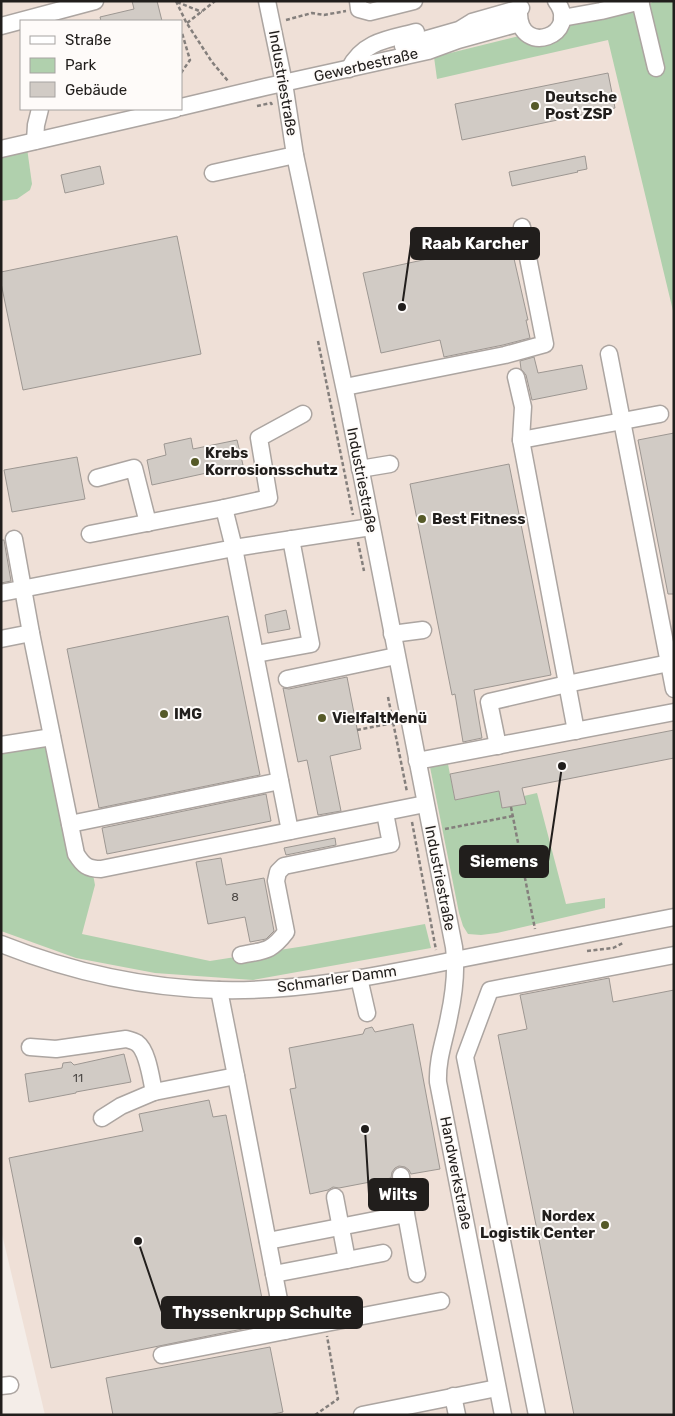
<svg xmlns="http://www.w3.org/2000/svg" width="675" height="1416" font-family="Rubik,sans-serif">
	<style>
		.built { fill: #efe0d7; fill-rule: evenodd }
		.green { fill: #b0d0ad }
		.building { fill: #d1cbc5; stroke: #9d9792 }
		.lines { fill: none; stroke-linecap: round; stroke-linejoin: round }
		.minor-casing { stroke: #aca5a1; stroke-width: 19 }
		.path { stroke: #847f7c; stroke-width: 2.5; stroke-dasharray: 4 2.5; stroke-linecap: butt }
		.minor { stroke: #fff; stroke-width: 16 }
		.poi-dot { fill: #565a28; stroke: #fefbf9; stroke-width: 2 }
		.labels { text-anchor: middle; stroke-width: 4; stroke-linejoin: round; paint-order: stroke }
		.number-label { font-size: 12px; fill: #4d4946 }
		.street-label { font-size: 15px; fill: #211e1c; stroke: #fefbf9 }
		.poi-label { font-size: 15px; font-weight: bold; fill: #211e1c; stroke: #fefbf9; text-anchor: start }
		.leader { fill: none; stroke: #211e1c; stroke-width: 2 }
		.callout-dot { fill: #211e1c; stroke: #fefbf9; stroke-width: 2 }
		.callout { fill: #211e1c; stroke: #211e1c; stroke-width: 2 }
		.callout-label { font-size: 16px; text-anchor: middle; font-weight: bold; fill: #fff }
	</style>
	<rect width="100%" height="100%" fill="#f4ede8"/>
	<path class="built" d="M1,1H674V1415H45L1,1230ZM21,21H181V109H21Z"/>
	<g class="green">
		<path d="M654,1H674V315L608,40L437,79L434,57L649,4Z"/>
		<path d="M27,148L32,184L30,190L17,199L1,201V154Z"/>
		<path d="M52,737L76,854L92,869L95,885L82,934L210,961L305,946L425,924L431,948L253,980L155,973L76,958L1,931V745Z"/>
		<path d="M447,759L455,800L507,789L500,794L503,808L525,804L524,796L537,793L566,904L605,898V908L497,933L481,935L468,934L463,926L459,913L429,762Z"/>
	</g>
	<g class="building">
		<path d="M132,1H157L162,21H101L100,17L134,9Z"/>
		<path d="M608,73L615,108L462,140L455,104Z"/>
		<path d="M585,156L587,169L577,171L578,172L512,186L509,172Z"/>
		<path d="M100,166L104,184L65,193L61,175Z"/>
		<path d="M177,236L201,354L23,390L1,283V272Z"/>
		<path d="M510,241L528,320H526L530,338L503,345L444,357L440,340L381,353L363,273Z"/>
		<path d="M534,357L538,373L582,365L587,389L532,400L526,375L521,369L520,361Z"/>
		<path d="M674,433V594H668L638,440Z"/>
		<path d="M191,438L193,449L237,440L243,465L152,485L147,460L166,455L164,444Z"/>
		<path d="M77,457L85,499L12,512L4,470Z"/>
		<path d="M509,464L551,675L474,690L482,738L463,742L455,694L452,695L410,484Z"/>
		<path d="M1,540H4L11,581L1,583Z"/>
		<path d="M286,610L290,629L268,633L265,615Z"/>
		<path d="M228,616L260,775L99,808L67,649Z"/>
		<path d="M347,677L361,749L330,756L341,811L318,815L307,760L298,762L283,688L289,689Z"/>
		<path d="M674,730V758L522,788L526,804L502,808L499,791L455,800L450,774Z"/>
		<path d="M266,794L271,821L107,854L102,828Z"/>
		<path d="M335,838L336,845L286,855L284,848Z"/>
		<path d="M221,858L226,885L264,878L274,931L266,939L250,942L245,917L208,924L196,862Z"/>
		<path d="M609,978L613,1002L674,990V1415H574L498,1035L527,1029L520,995Z"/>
		<path d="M413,1024L440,1169L411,1174L409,1170L405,1167L399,1166L395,1168L392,1172L391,1178L339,1188L333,1187L328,1190L310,1194L290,1089L296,1088L289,1048L363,1034L365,1029L372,1027L375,1032Z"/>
		<path d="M124,1054L131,1082L76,1092V1093L29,1102L25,1074L62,1068L63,1063L71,1062L74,1065Z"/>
		<path d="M209,1100L213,1117L226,1115L267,1324L51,1368L9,1158L143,1131L139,1114Z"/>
		<path d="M270,1347L283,1412L269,1415H113L106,1378Z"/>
	</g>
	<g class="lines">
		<g class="minor-casing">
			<g id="minor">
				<path d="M267,1L284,83L295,155L348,405L454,947C457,971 454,994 449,1017C445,1039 437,1059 438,1082L503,1415"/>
				<path d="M358,1L359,9L370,12L414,1"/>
				<path d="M640,1L656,68"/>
				<path d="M519,14C520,57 582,35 556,1"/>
				<path d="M562,18L601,11L641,1"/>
				<path d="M1,26L95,1"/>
				<path d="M403,46L459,30L472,22L521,8"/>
				<path d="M349,69C363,41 389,39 416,32"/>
				<path d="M181,107L265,87L428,51L458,40L520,23"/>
				<path d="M35,141L36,125L40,109"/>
				<path d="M1,149L175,109"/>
				<path d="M213,173L295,155"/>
				<path d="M609,354L674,689"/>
				<path d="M516,377L523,407L521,440L576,731"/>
				<path d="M350,386L505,355L545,344L522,227"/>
				<path d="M521,440L660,414"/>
				<path d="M360,469L390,464"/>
				<path d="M97,478L134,468L148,523"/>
				<path d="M90,534L224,508"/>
				<path d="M14,539L31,633L76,854C83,865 87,869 101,869L425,804"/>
				<path d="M1,593L234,548L224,508L269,498L259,438L303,414"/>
				<path d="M392,634L423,630"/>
				<path d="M1,639L31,633"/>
				<path d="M256,654L311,644L291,539"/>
				<path d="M287,679L396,656"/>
				<path d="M1,745L52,737"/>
				<path d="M498,746L489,702L567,684L669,663"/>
				<path d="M417,761L674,712"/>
				<path d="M70,824L280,781"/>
				<path d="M290,831L234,548L371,527"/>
				<path d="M1,944C71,972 144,988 219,990C298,992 377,976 455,960C528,945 601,932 674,917"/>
				<path d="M241,955C264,950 270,953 286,932L276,881L278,872L284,866L391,844L385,813"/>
				<path d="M359,978L367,1013"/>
				<path d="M30,1047L56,1049L126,1039C130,1040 134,1041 137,1043C148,1051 151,1079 154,1092"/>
				<path d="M102,1118L121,1106L154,1092L236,1076"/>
				<path d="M401,1176L406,1214"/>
				<path d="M335,1197L347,1260"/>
				<path d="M268,1241L406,1214L417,1274"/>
				<path d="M274,1274L383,1253"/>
				<path d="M285,1331L441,1301"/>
				<path d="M162,1355L285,1331L236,1076L219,990"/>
				<path d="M1,1386L10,1385"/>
				<path d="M453,1396L457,1415"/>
				<path d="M362,1415L497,1388"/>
				<path d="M537,1415L465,1057L490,990L674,955"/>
			</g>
		</g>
		<g class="path">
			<path d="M176,1L186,22L212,62L228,81"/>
			<path d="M177,2L202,12"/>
			<path d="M286,20L312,13L324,15L346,11"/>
			<path d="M187,23L215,1"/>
			<path d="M181,73L190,60L182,33"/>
			<path d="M257,106L271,103L272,105"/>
			<path d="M318,341L353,515"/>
			<path d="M358,542L364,571"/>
			<path d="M388,697L407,792"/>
			<path d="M357,730L393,723"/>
			<path d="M511,807L535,929"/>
			<path d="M412,822L436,950"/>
			<path d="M445,829L513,816"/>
			<path d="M587,951L613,948L623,943"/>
			<path d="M315,1415L338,1399L327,1336"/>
		</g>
		<use href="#minor" class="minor"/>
	</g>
	<g class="poi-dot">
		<circle cx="535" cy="106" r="5"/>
		<circle cx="195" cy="462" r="5"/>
		<circle cx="422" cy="519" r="5"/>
		<circle cx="164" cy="714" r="5"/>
		<circle cx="322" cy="718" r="5"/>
		<circle cx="605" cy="1225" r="5"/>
	</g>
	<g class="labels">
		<g class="number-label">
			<text x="235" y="901">8</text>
			<text x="78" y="1082">11</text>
		</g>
		<g class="street-label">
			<text transform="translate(366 65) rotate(-13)" y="5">Gewerbestraße</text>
			<text transform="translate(283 83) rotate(80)" y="5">Industriestraße</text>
			<text transform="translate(362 480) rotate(79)" y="5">Industriestraße</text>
			<text transform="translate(440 878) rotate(79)" y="5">Industriestraße</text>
			<text transform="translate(337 979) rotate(-8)" y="5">Schmarler Damm</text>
			<text transform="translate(456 1173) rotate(79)" y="5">Handwerkstraße</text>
		</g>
		<g class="poi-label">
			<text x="545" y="102">Deutsche<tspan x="545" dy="17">Post ZSP</tspan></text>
			<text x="205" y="458">Krebs<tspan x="205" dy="17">Korrosionsschutz</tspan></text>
			<text x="432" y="524">Best Fitness</text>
			<text x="174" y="719">IMG</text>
			<text x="332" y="723">VielfaltMenü</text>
			<text x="595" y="1221" text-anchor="end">Nordex<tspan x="595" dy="17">Logistik Center</tspan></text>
		</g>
	</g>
	<path class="leader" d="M402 307L411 244M562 766L548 861M365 1129L369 1194M138 1241L162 1312"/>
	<g class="callout-dot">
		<circle cx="402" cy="307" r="5"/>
		<circle cx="562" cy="766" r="5"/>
		<circle cx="365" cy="1129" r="5"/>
		<circle cx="138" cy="1241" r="5"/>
	</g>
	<g class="callout">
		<rect x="411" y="228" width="128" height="31" rx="5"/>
		<rect x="460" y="846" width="88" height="31" rx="5"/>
		<rect x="369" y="1179" width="59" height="31" rx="5"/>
		<rect x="162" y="1297" width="200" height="31" rx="5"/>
	</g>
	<g class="callout-label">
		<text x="475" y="249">Raab Karcher</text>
		<text x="504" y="867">Siemens</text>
		<text x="398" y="1200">Wilts</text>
		<text x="262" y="1318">Thyssenkrupp Schulte</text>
	</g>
	<rect width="675" height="1416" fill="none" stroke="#211e1c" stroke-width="5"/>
	<rect x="20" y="20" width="162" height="90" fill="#fefbf9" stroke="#a6a3a1"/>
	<rect x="30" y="36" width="25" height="8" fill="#ffffff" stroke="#a6a3a1"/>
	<text x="65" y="45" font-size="15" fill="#211e1c">Straße</text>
	<rect x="30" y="58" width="25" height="15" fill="#b0d0ad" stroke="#a6a3a1"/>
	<text x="65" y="70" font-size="15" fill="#211e1c">Park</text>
	<rect x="30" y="82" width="25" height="15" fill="#d1cbc5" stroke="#a6a3a1"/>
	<text x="65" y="95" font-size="15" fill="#211e1c">Gebäude</text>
</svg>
